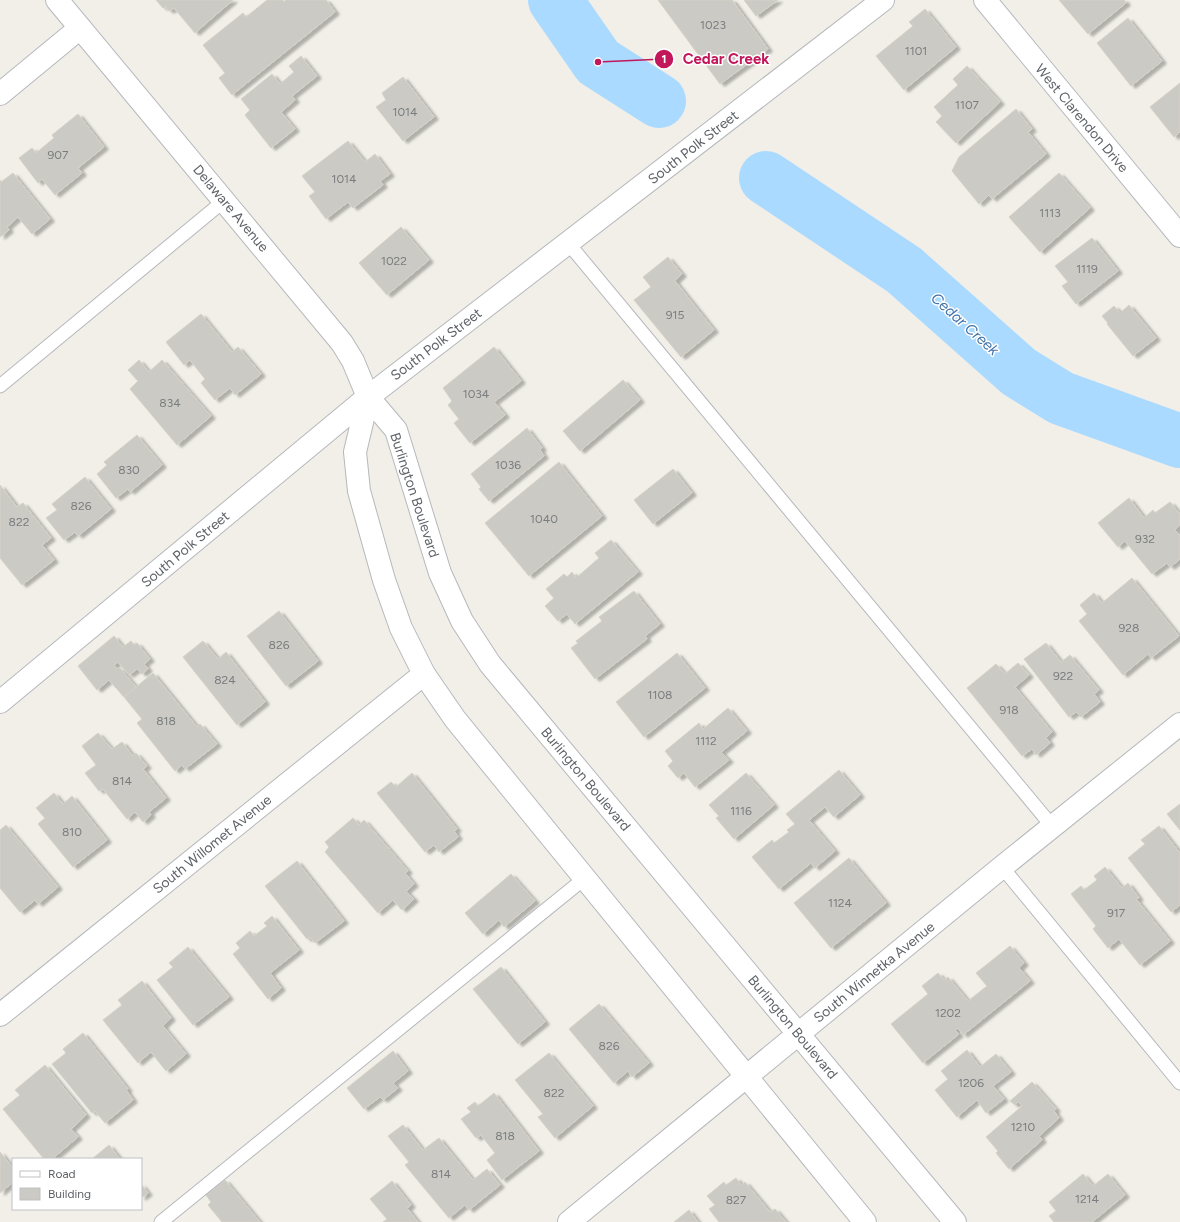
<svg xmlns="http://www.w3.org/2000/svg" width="1180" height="1222" font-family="Figtree,sans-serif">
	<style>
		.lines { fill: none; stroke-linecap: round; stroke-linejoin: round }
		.river { stroke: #aadaff; stroke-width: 54 }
		.building { fill: #cccac5; stroke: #d6d1c6; filter: url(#shadow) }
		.service-casing { stroke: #b5b8bc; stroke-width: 15 }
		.minor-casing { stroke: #b5b8bc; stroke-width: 24 }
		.tertiary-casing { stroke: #b5b8bc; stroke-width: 24 }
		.secondary-casing { stroke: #b6babf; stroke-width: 24 }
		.service { stroke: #fff; stroke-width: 13 }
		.minor { stroke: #fff; stroke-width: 22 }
		.tertiary { stroke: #fff; stroke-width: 22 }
		.secondary { stroke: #fff; stroke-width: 22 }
		.labels { text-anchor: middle; stroke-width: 3; stroke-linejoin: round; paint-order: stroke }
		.number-label { font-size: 12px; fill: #7a7d7f }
		.street-label { font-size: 14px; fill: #5f6368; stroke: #fff }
		.water-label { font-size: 15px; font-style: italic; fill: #4174aa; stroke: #fff }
		.leader { fill: none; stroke: #c2185b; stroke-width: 1.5 }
		.callout-dot { fill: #c2185b; stroke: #fff; stroke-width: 1.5 }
		.mark-label { font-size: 12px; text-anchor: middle; font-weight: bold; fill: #fff }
		.callout-label { font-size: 15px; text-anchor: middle; font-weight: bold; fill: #c2185b; stroke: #fff; stroke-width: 3; stroke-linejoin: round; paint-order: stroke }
	</style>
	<defs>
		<filter id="shadow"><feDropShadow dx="4.5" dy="2.5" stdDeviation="1" flood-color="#0004"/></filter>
	</defs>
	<rect width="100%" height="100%" fill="#f1efe8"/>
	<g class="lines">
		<g class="river">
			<path d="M555,0L598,62L659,101"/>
			<path d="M766,178L904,270L1019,372L1061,398L1180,441"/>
		</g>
	</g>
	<g class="building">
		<path d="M156,0H233L195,33L174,8L169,11L165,6L163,8Z"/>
		<path d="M267,0H283L284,2L286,0H326L335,12L232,95L219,78L225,73L203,45L243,13L246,17Z"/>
		<path d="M658,0H732L768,49L720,84Z"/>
		<path d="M744,0H778L756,16Z"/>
		<path d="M1059,0H1124L1126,3L1088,34Z"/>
		<path d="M925,9L956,47L904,90L876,56L913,26L909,22Z"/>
		<path d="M1128,18L1162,61L1131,86L1097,43Z"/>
		<path d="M301,56L317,76L292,96L295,100L281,112L295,129L271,148L245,115L250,110L241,99L272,74L280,84L294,72L289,66Z"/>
		<path d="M967,66L1000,102L956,143L936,122L942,116L934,107L958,85L953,79Z"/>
		<path d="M403,77L434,117L403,141L376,107L386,100L382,93Z"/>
		<path d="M1180,83V132L1174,137L1150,107Z"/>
		<path d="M1016,109L1032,129L1028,132L1046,154L992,199L989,195L979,204L952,171L959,157Z"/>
		<path d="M78,114L104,147L78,168L82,173L55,195L42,179L38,183L19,158L32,148L36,153L54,138L52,135Z"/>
		<path d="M348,141L365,162L375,154L390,174L380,181L383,185L353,208L348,202L326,219L309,196L315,192L302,176Z"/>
		<path d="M13,173L50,219L32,234L18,217L7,227L9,230L0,237V180L1,182Z"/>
		<path d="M1059,173L1090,208L1040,252L1009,217Z"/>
		<path d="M401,227L429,260L387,295L359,263Z"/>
		<path d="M1092,238L1118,271L1076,304L1062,286L1068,282L1055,266Z"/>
		<path d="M668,257L682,274L675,281L714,330L681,357L634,300L651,287L643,277Z"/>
		<path d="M1129,305L1156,338L1133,356L1107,324L1108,323L1102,316L1114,306L1120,313Z"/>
		<path d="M201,314L232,352L238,347L261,374L235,395L230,388L215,400L201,383L205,379L190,360L184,365L166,342Z"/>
		<path d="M494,347L521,381L494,402L505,415L470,443L454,423L459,419L448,405L452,401L443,388Z"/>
		<path d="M139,360L149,372L162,360L211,416L177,445L130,389L138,381L128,370Z"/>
		<path d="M623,380L640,400L580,451L563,431Z"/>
		<path d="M527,428L542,448L540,450L544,456L489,501L479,489L481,487L471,474Z"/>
		<path d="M137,435L162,465L130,492L128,489L116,498L97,474L107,465L104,462Z"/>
		<path d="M559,462L602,516L529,576L485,523Z"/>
		<path d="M673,469L692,493L653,524L634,500Z"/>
		<path d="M85,477L111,509L78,536L75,532L64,540L46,518L57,510L52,504Z"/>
		<path d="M0,485L17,507L23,503L51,538L42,545L54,560L22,585L0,558Z"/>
		<path d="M1129,498L1144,518L1153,510L1155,513L1170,502L1180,514V525L1175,530L1180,536V559L1170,567L1167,563L1152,574L1125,541L1118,547L1098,523Z"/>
		<path d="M611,540L638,572L575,624L567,614L558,621L545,606L554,598L546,589L564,574L567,577L572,572L576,578L599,558L595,553Z"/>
		<path d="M1132,578L1179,636L1151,658L1148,654L1123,675L1079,621L1087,614L1080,605L1094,593L1102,603Z"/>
		<path d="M634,591L660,624L645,636L647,639L595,679L571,648L578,643L576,641L602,621L599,617Z"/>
		<path d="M279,611L318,661L286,686L247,636Z"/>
		<path d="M114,636L123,647L131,641L134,645L137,643L150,659L144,664L148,669L142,674L137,669L129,675L118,662L114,665L117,669L119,667L136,687L124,697L109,680L97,690L78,666Z"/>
		<path d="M203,641L218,659L226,652L265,702L237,725L183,657Z"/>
		<path d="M1046,643L1061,662L1070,655L1099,690L1094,694L1100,702L1081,717L1076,712L1069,717L1024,659Z"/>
		<path d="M677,653L705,688L644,737L616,702Z"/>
		<path d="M1018,663L1029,675L1015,687L1052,732L1046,738L1050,743L1036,755L1032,749L1022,756L967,688L996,664L1005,674Z"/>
		<path d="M153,673L197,727L200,724L217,744L185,769L182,765L175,771L137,723L142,719L124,697Z"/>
		<path d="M728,708L747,731L721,752L729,760L695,787L684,773L678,778L668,766L673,761L665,751L699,723L703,729Z"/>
		<path d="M98,733L112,749L122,742L133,756L136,753L147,766L143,769L166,798L149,812L151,815L143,822L135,812L127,819L103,789L99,791L85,773L96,765L82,746Z"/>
		<path d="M839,770L860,795L834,817L825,807L809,820L835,851L815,868L811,863L779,889L752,857L772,840L774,843L789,832L787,830L795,824L786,814Z"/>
		<path d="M412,773L457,829L454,831L458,837L439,852L434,845L425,852L377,793L391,782L396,787Z"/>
		<path d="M746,773L774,805L734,839L716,818L719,816L709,805Z"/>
		<path d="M54,793L63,804L72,796L107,840L73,867L38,824L45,818L36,808Z"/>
		<path d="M1180,804V830L1167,814Z"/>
		<path d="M353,818L359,825L364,820L408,871L405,873L414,884L406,891L414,899L402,910L393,900L378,913L325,852L329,847L325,842Z"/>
		<path d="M6,825L58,887L38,904L35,900L20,912L0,888V830Z"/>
		<path d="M1159,826L1180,853V905L1171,912L1128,858L1145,844L1141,840Z"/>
		<path d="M849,858L886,903L831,948L794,903Z"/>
		<path d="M297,861L344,921L315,943L310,937L307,939L265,886Z"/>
		<path d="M1105,867L1122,888L1128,883L1139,898L1136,899L1170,941L1140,965L1119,939L1108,948L1093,929L1096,926L1071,894L1081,886L1084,890L1097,880L1094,876Z"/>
		<path d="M511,874L535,901L504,927L499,920L483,934L465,913Z"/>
		<path d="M272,916L299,950L270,973L281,988L268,999L233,954L240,948L236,943L250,931L254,936L267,926L264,923Z"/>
		<path d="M1010,946L1024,963L1019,968L1030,981L963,1035L958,1028L955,1030L959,1034L923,1063L891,1024L928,994L922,986L938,973L944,980L948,977L968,1001L987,986L976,973Z"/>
		<path d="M188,947L229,997L193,1025L157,980L173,967L169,963Z"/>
		<path d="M501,967L545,1022L518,1044L473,989Z"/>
		<path d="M142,981L171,1018L163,1026L186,1054L166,1071L151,1052L138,1063L103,1020L122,1005L118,1000Z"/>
		<path d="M599,1004L649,1063L632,1077L628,1071L614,1083L569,1029Z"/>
		<path d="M83,1033L128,1089L126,1090L133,1100L105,1123L95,1111L92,1113L52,1064L66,1053L63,1049Z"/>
		<path d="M967,1050L980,1067L996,1054L1011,1072L993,1086L1004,1099L986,1113L977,1100L957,1117L935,1090L948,1079L941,1071Z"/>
		<path d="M393,1051L408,1071L393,1083L398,1088L383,1100L380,1097L364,1109L347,1088Z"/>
		<path d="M549,1053L593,1106L555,1138L538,1117L543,1114L515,1080Z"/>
		<path d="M45,1065L86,1115L71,1129L78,1137L52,1159H44L3,1109L20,1095L15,1090Z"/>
		<path d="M1032,1082L1056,1109L1054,1111L1059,1118L1039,1136L1042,1140L1009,1169L996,1153L998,1151L986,1137L1022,1106L1018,1102L1015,1105L1010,1101Z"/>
		<path d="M494,1093L539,1151L502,1180L487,1160L495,1153L481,1135L476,1138L461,1119L471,1112L467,1108L475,1102L478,1106Z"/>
		<path d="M403,1125L423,1150L439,1138L473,1180L487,1169L500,1185L469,1210L465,1205L449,1218L405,1165L409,1162L388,1136Z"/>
		<path d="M109,1145L120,1159H92Z"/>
		<path d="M0,1152L13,1168V1182L0,1193Z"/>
		<path d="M1083,1174L1093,1186L1108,1174L1125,1195L1092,1222H1054L1049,1216L1056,1211L1049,1202Z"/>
		<path d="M736,1178L741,1185L745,1182L770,1212L775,1209L786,1222H719L709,1209L715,1205L707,1196L724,1182L726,1185Z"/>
		<path d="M225,1180L260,1222H222L208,1205L211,1202L206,1195Z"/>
		<path d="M392,1181L411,1205L407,1208L418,1222H383L387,1219L370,1199Z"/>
		<path d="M141,1184L148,1193L141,1198Z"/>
		<path d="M689,1210L698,1222H674Z"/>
	</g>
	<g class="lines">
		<g class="service-casing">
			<g id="service">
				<path d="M568,243L1052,826"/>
				<path d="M0,386L225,200"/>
				<path d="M1002,867L1180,1083"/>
				<path d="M161,1222L585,878"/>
			</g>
		</g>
		<g class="minor-casing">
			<g id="minor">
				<path d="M0,94L80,28"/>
				<path d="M0,702L368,397L883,0"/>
				<path d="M0,1015L424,674"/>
				<path d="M569,1222L1002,867L1180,724"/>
			</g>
		</g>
		<g class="tertiary-casing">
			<g id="tertiary">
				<path d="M57,0L342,343L353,361L368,397L396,430L440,573L462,621L490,664L955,1222"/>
				<path d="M368,397L355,452L359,491L384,580L401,628L424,674L455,719L865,1222"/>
			</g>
		</g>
		<g class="secondary-casing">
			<path id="secondary" d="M985,0L1180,236"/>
		</g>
		<use href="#service" class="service"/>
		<use href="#minor" class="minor"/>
		<use href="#tertiary" class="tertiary"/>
		<use href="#secondary" class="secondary"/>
	</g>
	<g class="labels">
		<g class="number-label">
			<text x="713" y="29">1023</text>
			<text x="916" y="55">1101</text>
			<text x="967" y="109">1107</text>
			<text x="405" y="116">1014</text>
			<text x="58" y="159">907</text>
			<text x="344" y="183">1014</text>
			<text x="1050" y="217">1113</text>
			<text x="394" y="265">1022</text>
			<text x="1087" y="273">1119</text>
			<text x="675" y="319">915</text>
			<text x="476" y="398">1034</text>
			<text x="170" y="407">834</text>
			<text x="508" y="469">1036</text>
			<text x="129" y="474">830</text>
			<text x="81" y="510">826</text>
			<text x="544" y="523">1040</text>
			<text x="19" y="526">822</text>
			<text x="1145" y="543">932</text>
			<text x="1129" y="632">928</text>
			<text x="279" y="649">826</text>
			<text x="1063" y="680">922</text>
			<text x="225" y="684">824</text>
			<text x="660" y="699">1108</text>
			<text x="1009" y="714">918</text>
			<text x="166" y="725">818</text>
			<text x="706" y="745">1112</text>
			<text x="122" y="785">814</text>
			<text x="741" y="815">1116</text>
			<text x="72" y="836">810</text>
			<text x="840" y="907">1124</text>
			<text x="1116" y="917">917</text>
			<text x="948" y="1017">1202</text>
			<text x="609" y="1050">826</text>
			<text x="971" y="1087">1206</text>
			<text x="554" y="1097">822</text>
			<text x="1023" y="1131">1210</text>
			<text x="505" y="1140">818</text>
			<text x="441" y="1178">814</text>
			<text x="1087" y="1203">1214</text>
			<text x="736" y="1204">827</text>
		</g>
		<g class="street-label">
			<text transform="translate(1082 118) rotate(50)" y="5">West Clarendon Drive</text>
			<text transform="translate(693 147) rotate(-38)" y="5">South Polk Street</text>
			<text transform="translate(231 208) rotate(50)" y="5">Delaware Avenue</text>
			<text transform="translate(436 344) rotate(-37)" y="5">South Polk Street</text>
			<text transform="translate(415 495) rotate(72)" y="5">Burlington Boulevard</text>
			<text transform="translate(185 549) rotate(-40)" y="5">South Polk Street</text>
			<text transform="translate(586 779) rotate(50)" y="5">Burlington Boulevard</text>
			<text transform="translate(212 844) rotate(-39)" y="5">South Willomet Avenue</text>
			<text transform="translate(874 972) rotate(-39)" y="5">South Winnetka Avenue</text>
			<text transform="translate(793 1027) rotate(50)" y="5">Burlington Boulevard</text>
		</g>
		<g class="water-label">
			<text transform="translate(965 324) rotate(42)" y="5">Cedar Creek</text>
		</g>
	</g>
	<path class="leader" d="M598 62L664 59"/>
	<g class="callout-dot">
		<circle cx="598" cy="62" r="4"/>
		<circle cx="664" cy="59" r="10"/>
	</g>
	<g class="mark-label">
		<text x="664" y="63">1</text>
	</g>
	<g class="callout-label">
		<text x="726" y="64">Cedar Creek</text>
	</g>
	<rect x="12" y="1158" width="130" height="52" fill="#ffffff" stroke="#bfc1c3"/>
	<rect x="20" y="1171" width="20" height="6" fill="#ffffff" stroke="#bfc1c3"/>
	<text x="48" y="1178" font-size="12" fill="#5f6368">Road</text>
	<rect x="20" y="1188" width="20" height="12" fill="#cccac5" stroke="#bfc1c3"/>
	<text x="48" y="1198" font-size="12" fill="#5f6368">Building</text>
</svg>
